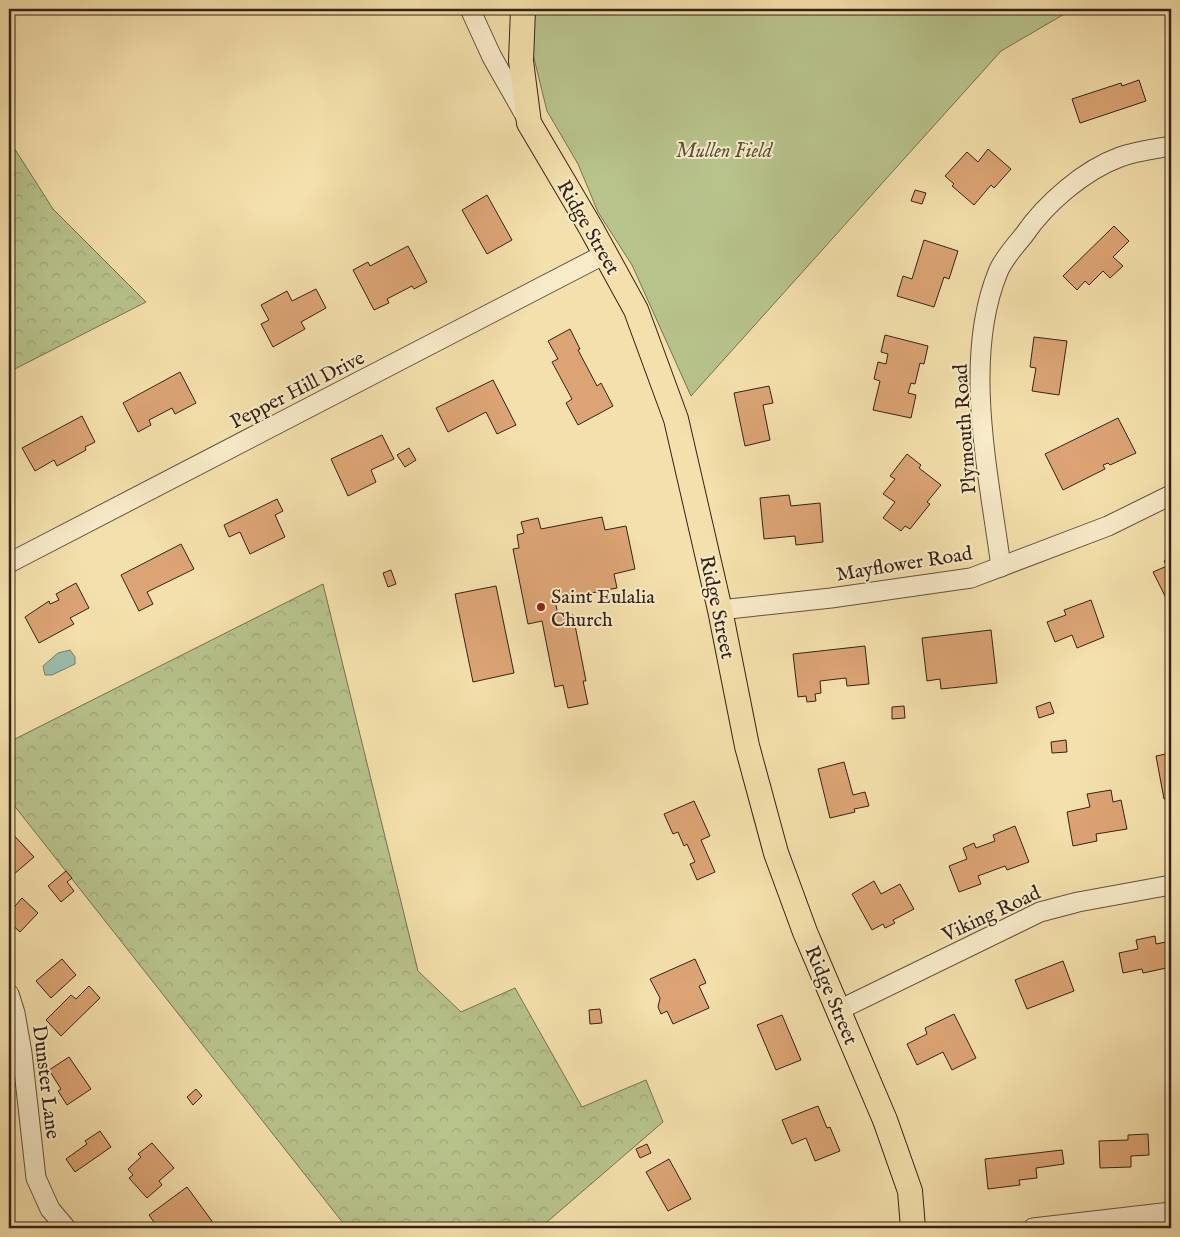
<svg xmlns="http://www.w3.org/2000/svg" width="1180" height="1237" font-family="'IM FELL English',serif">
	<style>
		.forest { fill: url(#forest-crowns); stroke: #767252 }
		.park { fill: #b8c38c; stroke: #767252 }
		.water { fill: #9cbdac; stroke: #737f70 }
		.building { fill: #dca474; stroke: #352217 }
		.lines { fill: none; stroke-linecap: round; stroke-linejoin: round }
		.minor-casing { stroke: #65523c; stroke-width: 21 }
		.major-casing { stroke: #352217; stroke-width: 26 }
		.minor { stroke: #f8ebc9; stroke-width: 19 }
		.major { stroke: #f4e0ac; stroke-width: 24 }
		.poi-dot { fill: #8f2418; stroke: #f8ebc9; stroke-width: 2 }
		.labels { text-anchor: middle; stroke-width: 4; stroke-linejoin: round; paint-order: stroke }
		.park-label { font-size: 20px; font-style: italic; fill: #5c523a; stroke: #f8ebc9 }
		.street-label { font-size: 20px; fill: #352217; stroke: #f8ebc9 }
		.poi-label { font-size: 20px; fill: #352217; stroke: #f8ebc9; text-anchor: start }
	</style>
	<defs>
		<pattern id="forest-crowns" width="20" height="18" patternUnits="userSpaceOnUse" patternTransform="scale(1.25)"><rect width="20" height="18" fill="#b8c38c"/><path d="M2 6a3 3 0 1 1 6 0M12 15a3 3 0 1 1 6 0" fill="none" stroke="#9fa778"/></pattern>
	</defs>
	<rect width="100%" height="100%" fill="#f4e0ac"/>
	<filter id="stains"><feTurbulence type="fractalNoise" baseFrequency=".004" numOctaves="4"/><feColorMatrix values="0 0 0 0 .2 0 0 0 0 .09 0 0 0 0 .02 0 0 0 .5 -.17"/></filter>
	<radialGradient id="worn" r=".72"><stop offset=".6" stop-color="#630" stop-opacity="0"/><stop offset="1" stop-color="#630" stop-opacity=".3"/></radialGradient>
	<g class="forest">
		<path d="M9,140L53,209L146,302L9,372Z"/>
		<path d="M323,584L418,971L461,1012L515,988L582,1107L646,1080L663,1122L540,1228H347L9,799V742Z"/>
	</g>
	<path class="park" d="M537,9H1073L1001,51L691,396L632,265L598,212L578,164L547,111L529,38Z"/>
	<path class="water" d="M70,650L75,657V664L52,675H45L43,666L58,653Z"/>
	<g class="building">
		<path d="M1139,80L1146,101L1080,123L1072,99L1121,83L1122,86Z"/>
		<path d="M988,149L1011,169L994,188L991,185L974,205L952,186L954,184L945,176L967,152L978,162Z"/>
		<path d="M915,190L926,193L922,204L911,201Z"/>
		<path d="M487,195L512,240L487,254L462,210Z"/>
		<path d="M1114,226L1129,241L1113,257L1123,266L1110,278L1103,271L1089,285L1085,281L1077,290L1063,276Z"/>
		<path d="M924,240L958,251L949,279L944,277L934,307L897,296L903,276L912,279Z"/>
		<path d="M408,246L427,282L414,289L412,286L387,299L389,303L374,310L353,270L368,262L370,266Z"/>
		<path d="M316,289L326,308L301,322L305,329L273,347L261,324L269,320L261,305L287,291L292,301Z"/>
		<path d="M570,329L580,349L578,350L597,386L601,383L613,406L578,425L566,403L572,399L552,362L558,359L548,341Z"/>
		<path d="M885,335L928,346L924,364L920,363L915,384L911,383L908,393L916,395L911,418L873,410L880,381L874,379L878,362L886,364L888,354L881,352Z"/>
		<path d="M1034,337L1067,341L1059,395L1032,391L1036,368L1030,367Z"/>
		<path d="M180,372L196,403L175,414L172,408L149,420L151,425L138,432L123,403Z"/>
		<path d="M493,380L516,425L497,434L486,412L448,432L436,408Z"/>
		<path d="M769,386L773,403L763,405L770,440L745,446L734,393Z"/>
		<path d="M82,416L95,442L85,447L86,450L57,466L54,460L35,471L22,448Z"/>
		<path d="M1118,418L1136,453L1110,465L1108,463L1103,465L1105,469L1063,490L1045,454Z"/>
		<path d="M382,435L394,459L371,470L376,482L348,496L331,459Z"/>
		<path d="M409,448L416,460L405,467L397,455Z"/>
		<path d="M907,454L921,465L919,468L941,485L927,502L930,504L910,529L905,526L901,531L883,518L895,502L883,494L895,479L890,476Z"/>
		<path d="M789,495L791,506L820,503L823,542L796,545L795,536L764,539L760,498Z"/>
		<path d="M277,499L283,511L275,515L285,537L250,554L240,532L229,537L224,525Z"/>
		<path d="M602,517L605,530L626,526L635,569L614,574L617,588L555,600L558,615L562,614V618L573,615L586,681H583L588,704L568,708L563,685L555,687L542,621L528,624L513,549L519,548L517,535L524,533L521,522L538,518L541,529Z"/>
		<path d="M181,544L194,569L147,592L153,604L139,611L121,575Z"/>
		<path d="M1171,558V605L1170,606L1153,572L1167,566L1164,561Z"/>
		<path d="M391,570L396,584L388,587L383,573Z"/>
		<path d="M76,583L89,608L70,618L74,624L39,643L25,617L49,601L50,604L59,600L56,594Z"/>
		<path d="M496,586L514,673L473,682L455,594Z"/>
		<path d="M1091,600L1104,637L1077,648L1072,635L1055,642L1047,622L1066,615L1064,610Z"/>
		<path d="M991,630L997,683L941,689L940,679L927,681L922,638Z"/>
		<path d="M865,646L869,684L847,686L846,678L820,681L821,693L815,694L816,701L807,702L806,696L798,697L793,654Z"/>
		<path d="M1050,702L1054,713L1039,718L1036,707Z"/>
		<path d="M904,706L905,718L892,719V707Z"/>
		<path d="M1066,740L1067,752L1052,753L1051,742Z"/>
		<path d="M1171,753V798L1164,799L1156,756Z"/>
		<path d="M844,762L853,795L865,792L869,806L854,809L855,812L830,818L818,769Z"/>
		<path d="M1111,790L1113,802L1121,800L1127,829L1096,834L1097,841L1073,846L1067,812L1090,807L1087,794Z"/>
		<path d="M694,801L710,836L701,840L715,872L697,880L690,864L695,862L687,844L684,846L678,832L673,834L664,814Z"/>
		<path d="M1015,826L1029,862L1007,870L1005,866L978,876L981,884L959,892L949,866L967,859L963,848L974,843L976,848L995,841L993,835Z"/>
		<path d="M9,830L34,857L13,875L9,870Z"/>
		<path d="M66,871L72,878L67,882L74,891L61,902L48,886Z"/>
		<path d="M874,881L881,894L900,884L914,909L893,920L895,923L885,928L883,924L872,930L852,894Z"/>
		<path d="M22,898L38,913L20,932L9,922V913Z"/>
		<path d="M1155,936L1156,944L1171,941V967L1143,973L1142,969L1123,973L1119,953L1138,949L1136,940Z"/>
		<path d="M62,959L76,975L51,998L36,981Z"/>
		<path d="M695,959L706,983L699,986L709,1008L673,1024L667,1011L661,1014L658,1007L660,998L650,979Z"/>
		<path d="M1063,961L1074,991L1027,1009L1015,980Z"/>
		<path d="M89,986L100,998L61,1036L46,1020L71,995L76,999Z"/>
		<path d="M600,1009L602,1023L590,1024L589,1010Z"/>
		<path d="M954,1014L976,1058L952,1070L943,1052L917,1065L907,1044L927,1034L925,1028Z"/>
		<path d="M782,1015L801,1060L776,1070L757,1025Z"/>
		<path d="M69,1057L91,1089L67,1105L58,1091L61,1089L49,1070Z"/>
		<path d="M196,1089L202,1096L193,1105L187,1097Z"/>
		<path d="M818,1106L827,1128L830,1127L840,1151L815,1161L806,1138L792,1144L782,1120Z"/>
		<path d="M100,1131L111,1147L75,1172L66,1159L87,1144L85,1141Z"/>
		<path d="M1148,1134L1149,1155L1131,1156V1167L1100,1168L1099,1141L1128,1140V1135Z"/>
		<path d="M152,1143L174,1168L159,1181L162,1185L147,1198L129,1178L133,1175L128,1169L141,1157L138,1154Z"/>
		<path d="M647,1144L651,1153L640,1158L636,1149Z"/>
		<path d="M1062,1150L1064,1164L1036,1168L1037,1178L1019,1180L1020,1185L988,1189L985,1159Z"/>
		<path d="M669,1159L691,1199L668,1211L646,1172Z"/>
		<path d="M187,1187L217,1228H158L149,1215Z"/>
	</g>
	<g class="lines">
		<g class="minor-casing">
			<g id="minor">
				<path d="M470,9L492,57L526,117"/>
				<path d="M9,563L605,254"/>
				<path d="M1001,567C989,475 962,360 998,272C1003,259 1015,246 1024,235C1045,204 1084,170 1120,157C1136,151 1154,149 1171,146"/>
				<path d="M720,610L831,598L971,578L1108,526L1171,495"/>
				<path d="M9,994L15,1013L22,1053L36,1178L50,1209L66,1228"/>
				<path d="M839,1010L1040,912L1078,902L1171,885"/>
				<path d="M1033,1228L1171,1212"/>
			</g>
		</g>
		<g class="major-casing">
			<path id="major" d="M523,9L521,61L529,123L591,228L636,310L676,419L720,610L747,746L776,853L805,932L885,1120L910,1191L913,1228"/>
		</g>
		<use href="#minor" class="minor"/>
		<use href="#major" class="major"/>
	</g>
	<circle class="poi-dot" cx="541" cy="607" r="5"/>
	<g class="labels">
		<g class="park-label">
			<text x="724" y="157">Mullen Field</text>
		</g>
		<g class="street-label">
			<text transform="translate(589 227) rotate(60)" y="7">Ridge Street</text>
			<text transform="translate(297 389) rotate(-27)" y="7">Pepper Hill Drive</text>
			<text transform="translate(964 429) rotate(-94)" y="7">Plymouth Road</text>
			<text transform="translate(904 563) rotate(-9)" y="7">Mayflower Road</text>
			<text transform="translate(718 607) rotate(78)" y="7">Ridge Street</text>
			<text transform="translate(991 913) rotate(-25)" y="7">Viking Road</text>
			<text transform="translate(832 995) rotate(67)" y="7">Ridge Street</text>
			<text transform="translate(47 1082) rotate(83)" y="7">Dunster Lane</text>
		</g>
		<g class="poi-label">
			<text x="551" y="603">Saint Eulalia<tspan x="551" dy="23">Church</tspan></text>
		</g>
	</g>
	<rect width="1180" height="1237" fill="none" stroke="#f4e0ac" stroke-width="30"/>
	<rect x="10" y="10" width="1160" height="1217" fill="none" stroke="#352217" stroke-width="2.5"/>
	<rect x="15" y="15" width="1150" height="1207" fill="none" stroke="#352217"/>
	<rect width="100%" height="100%" filter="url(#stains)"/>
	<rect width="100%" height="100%" fill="url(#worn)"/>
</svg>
